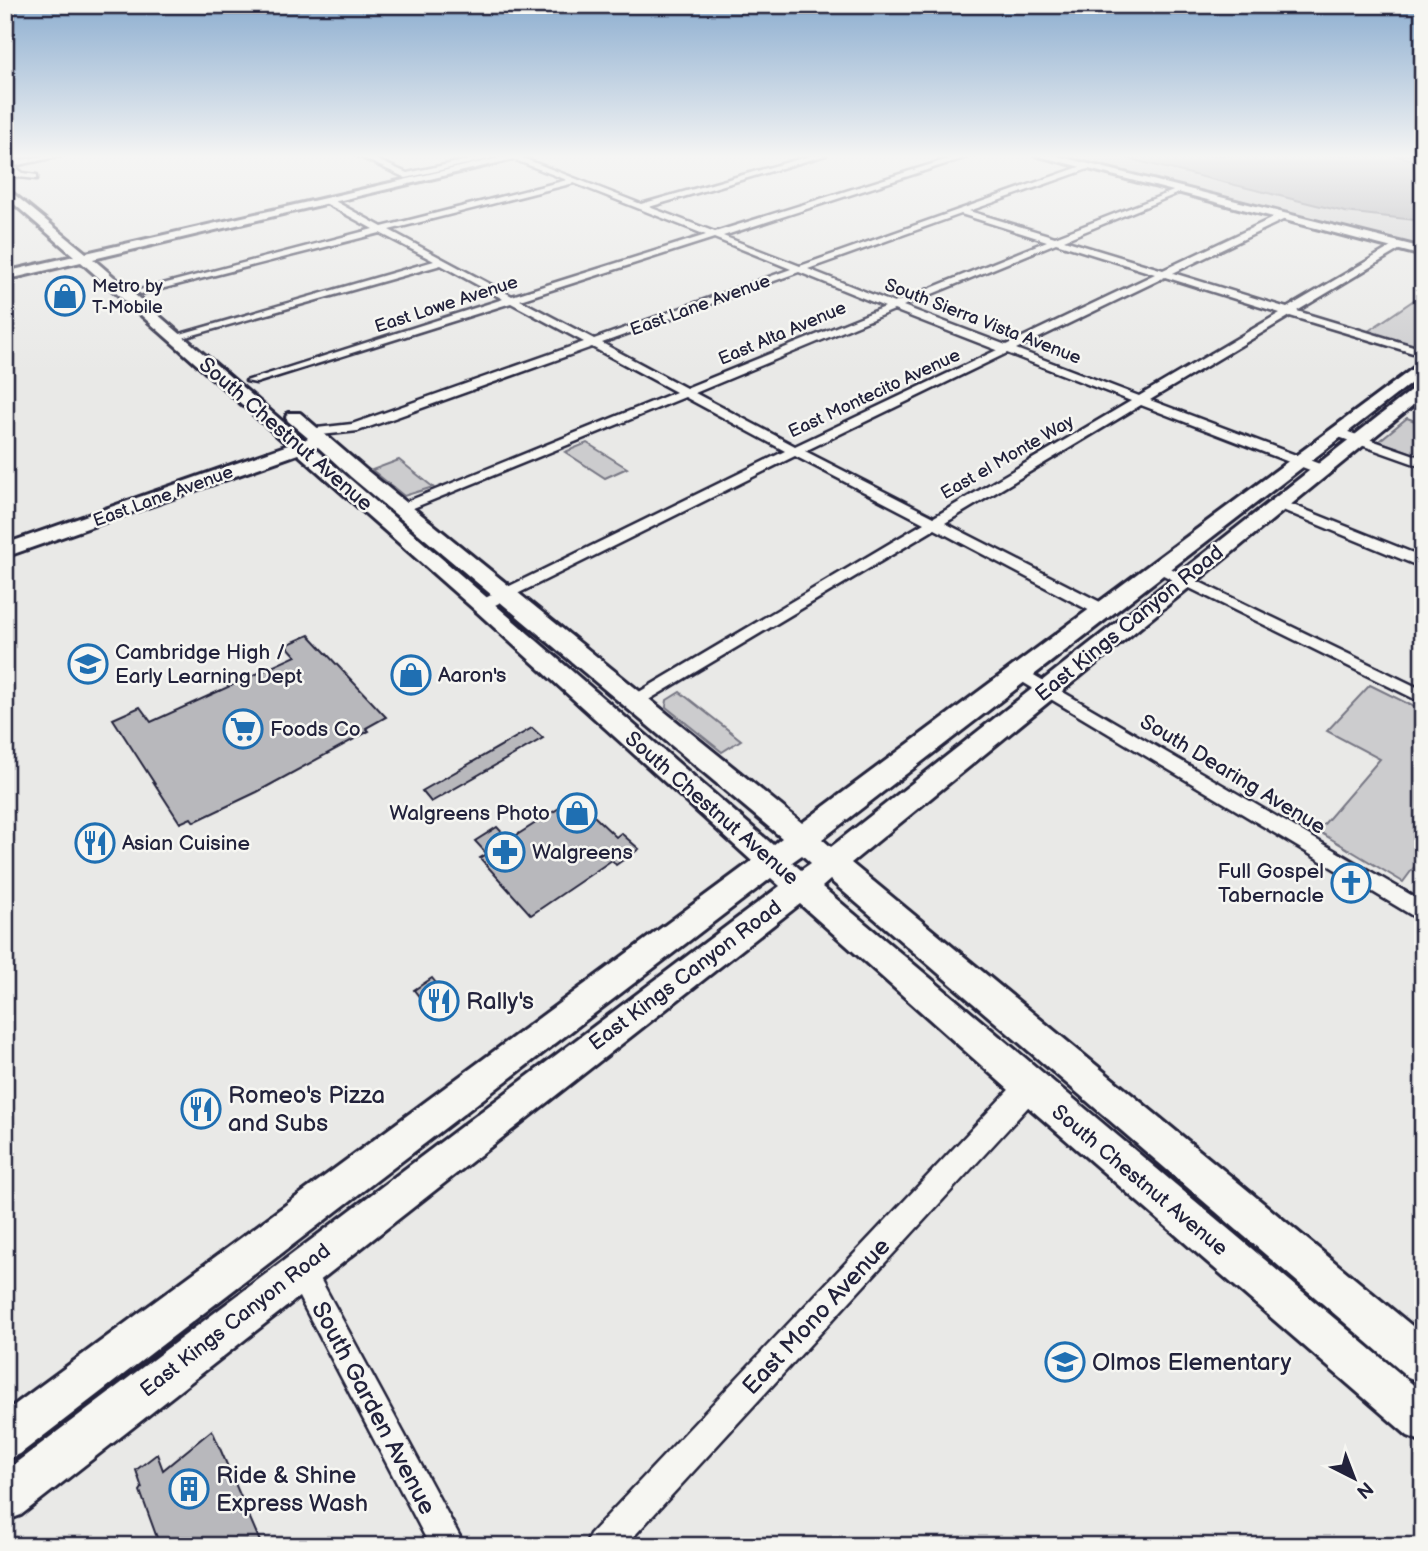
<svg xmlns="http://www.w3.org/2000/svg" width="1428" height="1551" font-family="'Balsamiq Sans',sans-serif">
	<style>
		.green { fill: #ccccce; stroke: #777784; stroke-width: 2 }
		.water { fill: #a5a5ac; stroke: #71717f; stroke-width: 2 }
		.building { fill: #b8b8bc; stroke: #22223b; stroke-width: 2 }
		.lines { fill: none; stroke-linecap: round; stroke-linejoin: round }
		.street-casing { stroke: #22223b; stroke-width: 5 }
		.secondary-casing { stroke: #22223b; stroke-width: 6 }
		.street { fill: #f6f6f2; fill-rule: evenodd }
		.secondary { fill: #f6f6f2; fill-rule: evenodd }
		.labels { text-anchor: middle; stroke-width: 5; stroke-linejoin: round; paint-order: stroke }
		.far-poi-label { font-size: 18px; fill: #22223b; stroke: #f6f6f2; text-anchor: start }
		.far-street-label { font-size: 18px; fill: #22223b; stroke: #f6f6f2 }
		.street-label { font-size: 21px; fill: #22223b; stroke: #f6f6f2 }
		.poi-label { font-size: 21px; fill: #22223b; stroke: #f6f6f2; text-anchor: start }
		.near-poi-label { font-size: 24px; fill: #22223b; stroke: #f6f6f2; text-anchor: start }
		.near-street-label { font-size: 24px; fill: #22223b; stroke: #f6f6f2 }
	</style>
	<rect width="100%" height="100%" fill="#e9e9e7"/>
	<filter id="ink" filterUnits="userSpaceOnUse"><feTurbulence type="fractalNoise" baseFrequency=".0143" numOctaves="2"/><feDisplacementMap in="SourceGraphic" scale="14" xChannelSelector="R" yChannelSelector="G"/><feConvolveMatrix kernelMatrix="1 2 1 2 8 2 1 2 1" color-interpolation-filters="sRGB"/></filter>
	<g filter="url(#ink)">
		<g class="green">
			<path d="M1060,155H1423V247Z"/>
			<path d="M1423,294V349L1367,332Z"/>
			<path d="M1407,418L1423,424V457L1379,441Z"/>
			<path d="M587,443L627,468L605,478L565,452Z"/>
			<path d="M399,460L433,487L404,496L372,470Z"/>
			<path d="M1370,685L1423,711V855L1403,882L1318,831L1380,759L1327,731Z"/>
			<path d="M680,692L741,740L722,752L666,707L667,700Z"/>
		</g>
		<path class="water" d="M1113,155H1393L1423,162V221L1345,212Z"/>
		<g class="building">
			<path d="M309,635L386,717L366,728L369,731L257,792L194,822L191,818L180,823L113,719L140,707L151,722L296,656L286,645Z"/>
			<path d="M532,728L543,738L431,802L422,791Z"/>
			<path d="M575,798L616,837L621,833L639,849L616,865L612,860L531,915L480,858L487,854L475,841L497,827L509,840Z"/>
			<path d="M432,978L452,1003L434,1016L414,990Z"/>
			<path d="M212,1430L262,1546H160L140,1491L142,1488L136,1470L157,1454L163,1470Z"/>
		</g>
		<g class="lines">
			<g class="street-casing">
				<g id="street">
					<path d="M49,155H65L14,166L23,173L37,175V179L18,177L5,167V161L9,162Z"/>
					<path d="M356,155H366L407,173L491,155H506L406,178Z"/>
					<path d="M515,155L641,204L813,155H826L649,207L715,232L961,155H973L723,236L800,266L1085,165L1088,169L969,211L1055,237L1181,188V192L1064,240L1163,270L1279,215H1285V219L1173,273L1287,308L1396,244H1402V248L1297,311L1423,349V356L1290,316L1150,400L1325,466V472H1315L1141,405L945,523L1108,606L1110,610L1108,614H1096L935,529L635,708L629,706L626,702L629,698L924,523L795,456L489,608H477L475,605L477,602L785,451L685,397L401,513L394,509L396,506L676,392L592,347L358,431L312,436L308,435V429L352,424L584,342L511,303L256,383L246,381L503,299L441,265L179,339L170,337L434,261L380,233L141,294L136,291L373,229L325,203V199H331L382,227L567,180L513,159ZM574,183L706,235L512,296L389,230ZM961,214L1047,241L894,303L808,269ZM714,238L791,269L594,339L520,300ZM1056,243L1155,274L1006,345L903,306ZM799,272L885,307L686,388L602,343ZM1165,277L1280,313L1139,396L1016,349ZM894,310L997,350L795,446L695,393ZM1007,353L1131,401L934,517L805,451Z"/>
					<path d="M1337,428L1423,458V467L1333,435L1331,432Z"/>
					<path d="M1278,499L1423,557V568L1273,506L1271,503Z"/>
					<path d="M1160,563L1423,690V703L1155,571L1152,568L1155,565Z"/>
					<path d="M1020,667L1423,902V922L1014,677L1011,673L1014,669Z"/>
					<path d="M1030,1074L1039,1077L1043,1086L1039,1095L625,1546H585L590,1534L1021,1077Z"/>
					<path d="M300,1256L310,1260L465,1546H430L290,1280L286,1270L290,1260Z"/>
				</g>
			</g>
			<g class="secondary-casing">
				<g id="secondary">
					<path d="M512,155H531L93,259L304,440L308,438L288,421L286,417L288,413H300L365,469L802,823L1423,361V374L822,839L831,847L1417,386L1423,384V397L851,863L1423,1335V1383L1408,1377L830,880L822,887L1423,1393V1442L1408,1436L1018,1098L800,904L21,1515L5,1521V1471L780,886L771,878L20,1454L5,1461V1412L752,861L475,610L298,454L5,557V544L288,445L81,262L5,280V272L74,256L5,196V187L86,253ZM318,447L351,477L782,838L773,845L314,448ZM802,855L811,863L801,870L792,862Z"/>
					<path d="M1035,155H1053L1423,248V256Z"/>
				</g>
			</g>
			<use href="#street" class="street"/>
			<use href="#secondary" class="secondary"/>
		</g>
	</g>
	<linearGradient id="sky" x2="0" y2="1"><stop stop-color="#8daed0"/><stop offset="0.42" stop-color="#f5f5f4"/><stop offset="1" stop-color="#f5f5f4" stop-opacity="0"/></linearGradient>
	<rect width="1428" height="372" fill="url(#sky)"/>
	<defs>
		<g id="shop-ring" transform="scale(2.0125)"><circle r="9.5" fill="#f6f6f2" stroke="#1f6fb2" stroke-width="1.5"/><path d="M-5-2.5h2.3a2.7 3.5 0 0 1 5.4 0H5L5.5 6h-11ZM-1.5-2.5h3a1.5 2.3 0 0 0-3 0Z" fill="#1f6fb2"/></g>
		<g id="school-ring" transform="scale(2.0125)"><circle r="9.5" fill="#f6f6f2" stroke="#1f6fb2" stroke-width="1.5"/><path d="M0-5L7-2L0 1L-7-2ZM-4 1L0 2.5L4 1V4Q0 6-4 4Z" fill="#1f6fb2"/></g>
		<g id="supermarket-ring" transform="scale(2.0125)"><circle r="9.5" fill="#f6f6f2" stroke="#1f6fb2" stroke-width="1.5"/><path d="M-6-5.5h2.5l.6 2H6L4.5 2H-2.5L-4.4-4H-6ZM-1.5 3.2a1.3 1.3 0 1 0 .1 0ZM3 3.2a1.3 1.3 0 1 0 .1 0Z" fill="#1f6fb2"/></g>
		<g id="restaurant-ring" transform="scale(2.0125)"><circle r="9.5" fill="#f6f6f2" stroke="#1f6fb2" stroke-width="1.5"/><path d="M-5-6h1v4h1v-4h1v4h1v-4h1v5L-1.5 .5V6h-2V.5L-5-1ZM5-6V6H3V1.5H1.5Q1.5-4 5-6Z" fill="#1f6fb2"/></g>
		<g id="pharmacy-ring" transform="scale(2.0125)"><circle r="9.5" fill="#f6f6f2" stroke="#1f6fb2" stroke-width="1.5"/><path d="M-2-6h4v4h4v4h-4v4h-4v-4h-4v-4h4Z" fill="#1f6fb2"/></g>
		<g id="church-ring" transform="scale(2.0125)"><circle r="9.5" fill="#f6f6f2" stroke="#1f6fb2" stroke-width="1.5"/><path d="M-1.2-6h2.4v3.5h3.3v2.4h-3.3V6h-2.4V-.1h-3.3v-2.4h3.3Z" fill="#1f6fb2"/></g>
		<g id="building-ring" transform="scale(2.0125)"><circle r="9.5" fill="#f6f6f2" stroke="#1f6fb2" stroke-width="1.5"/><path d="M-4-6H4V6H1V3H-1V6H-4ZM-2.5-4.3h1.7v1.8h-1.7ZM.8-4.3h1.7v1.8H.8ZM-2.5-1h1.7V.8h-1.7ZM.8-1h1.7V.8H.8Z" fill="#1f6fb2"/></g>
	</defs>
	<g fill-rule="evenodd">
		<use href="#shop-ring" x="65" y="296"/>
		<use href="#school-ring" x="88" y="664"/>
		<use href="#shop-ring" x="411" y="675"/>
		<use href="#supermarket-ring" x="243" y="729"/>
		<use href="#shop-ring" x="577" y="813"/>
		<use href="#restaurant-ring" x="95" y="843"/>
		<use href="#pharmacy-ring" x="505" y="852"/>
		<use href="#church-ring" x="1351" y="883"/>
		<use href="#restaurant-ring" x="439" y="1001"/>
		<use href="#restaurant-ring" x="201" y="1109"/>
		<use href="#school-ring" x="1065" y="1362"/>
		<use href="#building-ring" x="189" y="1489"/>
	</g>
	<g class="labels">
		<g class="far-poi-label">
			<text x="92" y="292">Metro by<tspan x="92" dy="21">T-Mobile</tspan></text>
		</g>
		<g class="far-street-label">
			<text transform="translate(446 304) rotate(-18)" y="6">East Lowe Avenue</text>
			<text transform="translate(700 305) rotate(-20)" y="6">East Lane Avenue</text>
			<text transform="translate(983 321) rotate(21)" y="6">South Sierra Vista Avenue</text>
			<text transform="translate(782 333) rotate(-23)" y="6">East Alta Avenue</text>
			<text transform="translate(874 393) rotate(-25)" y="6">East Montecito Avenue</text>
			<text transform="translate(1007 457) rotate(-30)" y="6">East el Monte Way</text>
			<text transform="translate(163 496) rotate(-20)" y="6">East Lane Avenue</text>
		</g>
		<g class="street-label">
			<text transform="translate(286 434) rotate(41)" y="7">South Chestnut Avenue</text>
			<text transform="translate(1129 623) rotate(-39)" y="7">East Kings Canyon Road</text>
			<text transform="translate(1233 774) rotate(31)" y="7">South Dearing Avenue</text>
			<text transform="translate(712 808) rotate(41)" y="7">South Chestnut Avenue</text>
			<text transform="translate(685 975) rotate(-37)" y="7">East Kings Canyon Road</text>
			<text transform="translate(1140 1180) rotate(40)" y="7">South Chestnut Avenue</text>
			<text transform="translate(235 1320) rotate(-38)" y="7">East Kings Canyon Road</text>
		</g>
		<g class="poi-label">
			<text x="115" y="659">Cambridge High /<tspan x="115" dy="24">Early Learning Dept</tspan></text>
			<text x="438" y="682">Aaron's</text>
			<text x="270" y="736">Foods Co</text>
			<text x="550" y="820" text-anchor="end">Walgreens Photo</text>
			<text x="122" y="850">Asian Cuisine</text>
			<text x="532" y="859">Walgreens</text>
			<text x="1324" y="878" text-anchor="end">Full Gospel<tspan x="1324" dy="24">Tabernacle</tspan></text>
		</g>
		<g class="near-poi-label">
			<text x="466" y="1009">Rally's</text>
			<text x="228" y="1103">Romeo's Pizza<tspan x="228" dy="28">and Subs</tspan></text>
			<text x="1092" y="1370">Olmos Elementary</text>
			<text x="216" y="1483">Ride &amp; Shine<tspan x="216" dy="28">Express Wash</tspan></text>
		</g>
		<g class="near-street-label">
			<text transform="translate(816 1316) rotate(-47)" y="8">East Mono Avenue</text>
			<text transform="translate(374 1408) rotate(62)" y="8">South Garden Avenue</text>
		</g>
	</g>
	<rect width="1428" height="1551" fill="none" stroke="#f6f6f2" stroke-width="28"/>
	<rect x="14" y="14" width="1400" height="1523" fill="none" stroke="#22223b" stroke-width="2.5" filter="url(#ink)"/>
	<g transform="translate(1354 1478) rotate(138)" stroke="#f6f6f2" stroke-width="5" paint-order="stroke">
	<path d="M0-5L12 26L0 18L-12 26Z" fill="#22223b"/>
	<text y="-10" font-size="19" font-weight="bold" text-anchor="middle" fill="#22223b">N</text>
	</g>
</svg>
